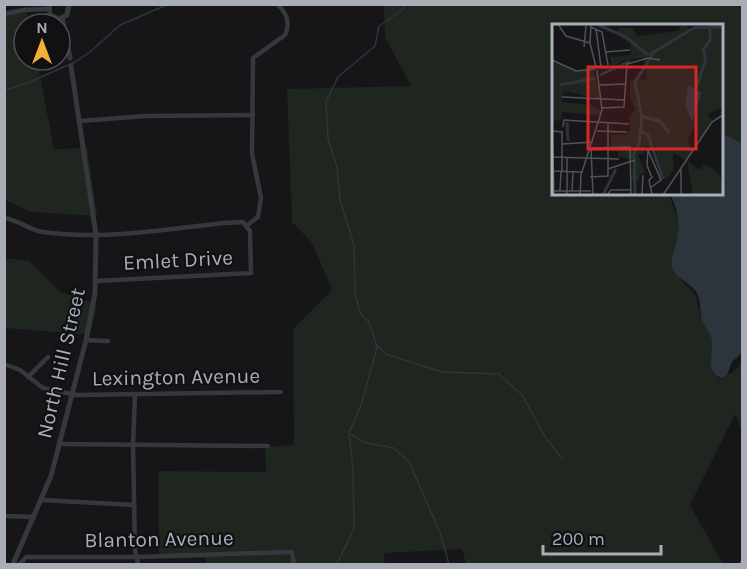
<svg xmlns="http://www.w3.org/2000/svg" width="747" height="569" font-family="Karla,sans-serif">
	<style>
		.green { fill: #1e261f }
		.water { fill: #2c353c }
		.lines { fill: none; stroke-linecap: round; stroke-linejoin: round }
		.stream { stroke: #2c353c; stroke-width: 1.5 }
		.minor { stroke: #37383d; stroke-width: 4.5 }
		.tertiary { stroke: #37383d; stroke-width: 5 }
		.labels { text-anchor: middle; stroke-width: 4.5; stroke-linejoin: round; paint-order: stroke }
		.street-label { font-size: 21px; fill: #a8adb8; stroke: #111113 }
		.inset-river { fill: none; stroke: #2c353c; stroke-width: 3 }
		.inset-road { fill: none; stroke: #505258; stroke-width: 1.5 }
		.view { fill: #d62828; fill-opacity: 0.15; stroke: #d62828; stroke-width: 3 }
		.inset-edge { fill: none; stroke: #a8adb8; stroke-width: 3 }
	</style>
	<rect width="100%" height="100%" fill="#161618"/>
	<g class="green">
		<path d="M384,5H742V143L722,133V26H554V194H669L678,220V240L672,258L674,272L696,296L700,316L714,342L712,366L719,379C729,375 737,370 742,361V431L735,414L690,505L723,564H466L462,549L384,553L385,564H206V558L159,559V471L266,472L265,447L294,445L293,329L332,290L312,243L292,222L287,89L411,86L385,37Z"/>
		<path d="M26,8L29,24H24V60H37L54,149L87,148L97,216L31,212L5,200L4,12Z"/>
		<path d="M4,258L29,261L60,292L97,304L90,335L5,328Z"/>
	</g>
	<path class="water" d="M722,133L742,143V352L732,362L727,375L722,378C702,370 716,351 711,337C709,331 704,326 702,320C699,309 702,298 694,289C686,280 675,279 672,266C671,258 674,251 676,243C681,226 678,209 670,194H722Z"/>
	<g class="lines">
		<g class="stream">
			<path d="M4,91L32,81L75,62L90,52L120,25L169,4"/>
			<path d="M376,344L386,354L442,372L499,374L522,395L547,440L562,458"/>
			<path d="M350,434L366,443L394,448L409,462L440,532L449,564"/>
			<path d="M337,564L354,529L353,468L349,433L361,405L377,348L373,333L368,321L361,314L355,295L354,245L340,200L337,167L328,139L326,102L338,77L375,46L379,26L402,10L406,4"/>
		</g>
		<g class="minor">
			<path d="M4,14L23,10L48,9"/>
			<path d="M80,121L145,116L253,115"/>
			<path d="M4,218C19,220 29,230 43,232C102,240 164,230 223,223L243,222L246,226"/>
			<path d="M246,226L258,217L261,198L252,154L253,58L285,35C291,23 286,12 277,4"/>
			<path d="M96,281L251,273L250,231L246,226"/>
			<path d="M86,340L108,341"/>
			<path d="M4,364L20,370L43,388L77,395L281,392"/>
			<path d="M28,377L48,357"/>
			<path d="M135,395L133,445L135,550L138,564"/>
			<path d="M59,444L268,446"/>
			<path d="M42,500L134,505"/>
			<path d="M4,516L34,517"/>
			<path d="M20,564L26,557H136L289,552H292L294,564"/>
			<path d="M741,564L742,562"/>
		</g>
		<g class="tertiary">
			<path d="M49,4L50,15L59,19L67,15L69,4"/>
			<path d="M62,18L70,58"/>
			<path d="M13,564L51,476L86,340L95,293L96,235L71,66"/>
		</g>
	</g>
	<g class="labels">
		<g class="street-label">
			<text transform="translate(178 260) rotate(-3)" y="7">Emlet Drive</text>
			<text transform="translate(61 363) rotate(-77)" y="7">North Hill Street</text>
			<text transform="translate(176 377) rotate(-1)" y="7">Lexington Avenue</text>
			<text transform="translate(159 539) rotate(-1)" y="7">Blanton Avenue</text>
		</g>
	</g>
	<g transform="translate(552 24)">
		<rect width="171" height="171" fill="#161618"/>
		<path d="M131,0L138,5L156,6L157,0H171V83L156,90L161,98L148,117L142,104L135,116L141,127L135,136L147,146L153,140L165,148L171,157V171H141L135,137L121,129V147L113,156L102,122L92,123V130H86L93,149L88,150L87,157H79L82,136L66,132V124H59V111H74L78,107V91L84,85L78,75V56L95,55L91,34L73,36L60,43L58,33L79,31V20L64,10L67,3L81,4L86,12L126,7ZM136,61L150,67L140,98L133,80ZM0,36L23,47L40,44L50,75L12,67L10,78L40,81L50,87L49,92L10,88L9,97L0,96Z" fill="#1e261f" fill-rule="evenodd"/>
		<path d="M136,61L150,68L140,98L133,81Z" fill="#2c353c"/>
		<path class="inset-river" d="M44,0L74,13L96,31M97,31L142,4L171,3M48,51L78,37M8,61L44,54M144,64L154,35L151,26L158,16V3M91,93L108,97L117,109M15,98L16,117M87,106L96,111L111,155M82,132L83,171M80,134L87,120L90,93L83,58L101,30M51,171L64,145"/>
		<path class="inset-road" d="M6,0L14,12L38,19M106,0H128M39,2L38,19L44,43M39,3L50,8L56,41M44,5L49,43M32,23L34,2M53,28L78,26M0,36L24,47L43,45M48,61L73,60M10,73L72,76M50,84L72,83L75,40L96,34L108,36M0,98L2,171M11,103L12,96L77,100M0,107L10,108V147M45,107L75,108M10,120L41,118M0,133L67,135M56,145L83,136M1,147L30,148M38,153L56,152V100M98,164L109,156L96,126L95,141L99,152M0,167H39M8,167L9,147M20,167L21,148M15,171V133M28,171L29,151L50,86L45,46M41,171L39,124L78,123L79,171M55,171L59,166H79M90,171L91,151M100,171L97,156L101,152M111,171L160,98L171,91M129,171V146"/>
		<path class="view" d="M36,43H144V125H36Z"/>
		<rect width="171" height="171" class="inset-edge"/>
	</g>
	<rect width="747" height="569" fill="none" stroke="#a8adb8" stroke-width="12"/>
	<g transform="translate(42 42)"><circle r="28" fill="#111113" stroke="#4d4f55" stroke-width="1.5"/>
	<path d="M0-4.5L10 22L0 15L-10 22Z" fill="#f2b134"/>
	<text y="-9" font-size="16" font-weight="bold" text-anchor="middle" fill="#a8adb8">N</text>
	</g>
	<path d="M543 545v9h118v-9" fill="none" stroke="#a8adb8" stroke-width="3"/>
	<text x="552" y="545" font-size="18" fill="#a8adb8" stroke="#111113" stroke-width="4.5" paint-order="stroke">200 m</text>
</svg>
